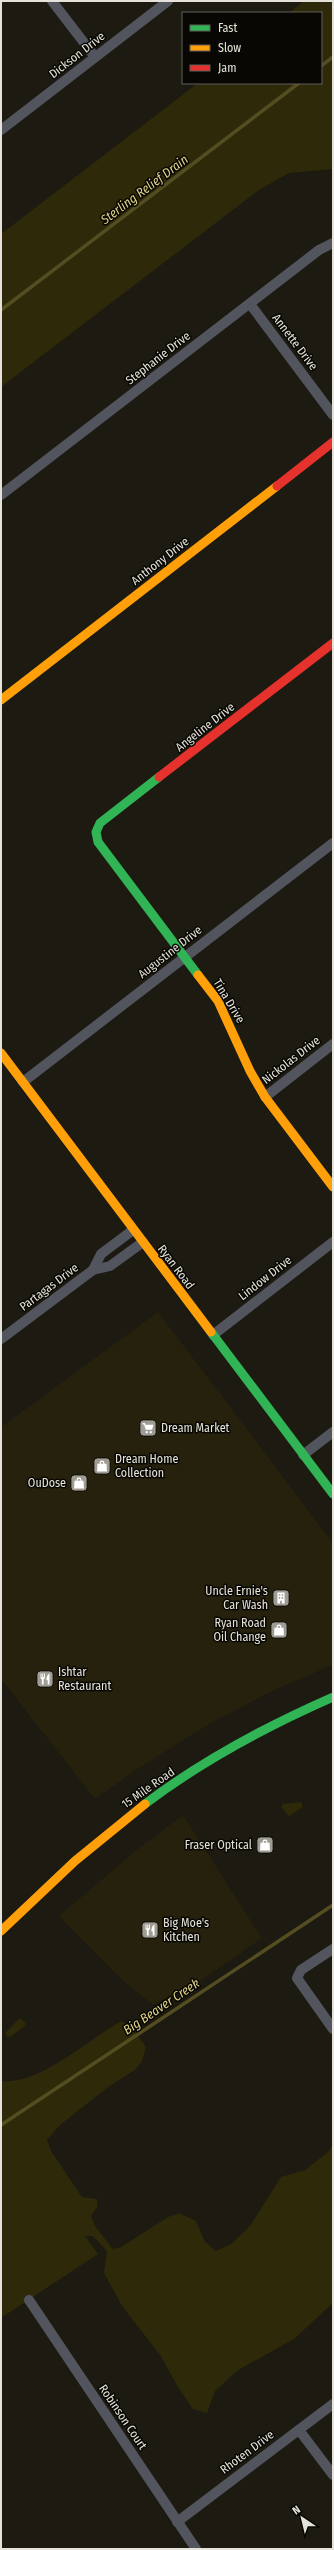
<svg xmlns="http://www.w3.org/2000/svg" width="334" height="2550" font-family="'Fira Sans Condensed',sans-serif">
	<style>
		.built { fill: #26210d }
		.green { fill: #2e2909 }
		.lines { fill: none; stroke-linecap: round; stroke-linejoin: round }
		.stream { stroke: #544d21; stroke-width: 3.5 }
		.street { stroke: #52555e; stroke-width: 10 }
		.fast { stroke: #30b455; stroke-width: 9 }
		.slow { stroke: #ff9f0a; stroke-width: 9 }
		.jam { stroke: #e5322d; stroke-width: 9 }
		.labels { text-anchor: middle; stroke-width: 3; stroke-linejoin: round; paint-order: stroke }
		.street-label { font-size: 12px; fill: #e5e3d9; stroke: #080703 }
		.poi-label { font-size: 12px; fill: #e5e3d9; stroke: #080703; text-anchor: start }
		.water-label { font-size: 13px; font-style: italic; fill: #e0d387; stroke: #080703 }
	</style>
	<rect width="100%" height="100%" fill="#1c1a11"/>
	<g class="built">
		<path d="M158,1312L333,1543V1665L274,1690L211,1723L142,1766L95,1799L1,1679V1427Z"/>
		<path d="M183,1815L262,1938L203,1979L153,2005L120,1978L59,1916L140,1847Z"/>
	</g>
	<g class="green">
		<path d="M304,1H333V169L289,173L259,190L1,387V234L198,83H321V13H289Z"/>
		<path d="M301,1802L303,1807L289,1816L281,1807L283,1804Z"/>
		<path d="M20,2018L25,2022V2026L10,2037L6,2036V2032Z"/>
		<path d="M121,2021L131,2026L146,2047L142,2061L136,2069L107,2088L60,2125L47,2140L51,2151L82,2197L97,2199V2207L91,2216L95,2226L113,2249L121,2247L168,2217L179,2213L196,2221L205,2242L216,2251L231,2244L250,2226L281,2177L305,2170L328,2152L333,2144V2303L294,2339L238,2370L215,2391L207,2413L193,2409L178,2387L160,2355L122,2306L104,2273L107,2251L93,2236H85L98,2254L1,2318V2081C40,2085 86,2041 121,2021Z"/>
	</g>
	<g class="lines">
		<g class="stream">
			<path d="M321,66L333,57"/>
			<path d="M1,310L299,83"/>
			<path d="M1,2125L333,1905"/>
		</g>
		<g class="street">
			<path d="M52,1L95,57"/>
			<path d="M1,130L168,1"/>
			<path d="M250,304L333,415"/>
			<path d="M1,495L319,250L333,243"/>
			<path d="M23,1082L333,843"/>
			<path d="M265,1097L333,1044"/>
			<path d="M93,1270L101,1254L133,1230"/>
			<path d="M213,1335L333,1242"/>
			<path d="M1,1339L93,1270L110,1266L143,1242"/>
			<path d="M303,1455L333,1432"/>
			<path d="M333,1949L301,1970L297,1978L333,2029"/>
			<path d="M29,2300L196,2549"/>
			<path d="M299,2430L333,2475"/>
			<path d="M177,2522L333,2404"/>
		</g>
		<g class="fast">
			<path d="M159,777L100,823L96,832L98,842L198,975"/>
			<path d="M211,1332L333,1494"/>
			<path d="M145,1804C203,1760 267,1726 333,1697"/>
		</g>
		<g class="slow">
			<path d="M1,700L277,486"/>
			<path d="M198,975L218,1001L250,1071L265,1097L333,1187"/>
			<path d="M1,1053L211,1332"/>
			<path d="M1,1931L75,1861L145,1804"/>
		</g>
		<g class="jam">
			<path d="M277,486L333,442"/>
			<path d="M159,777L333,643"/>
		</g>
	</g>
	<defs>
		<g id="supermarket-square" transform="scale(0.9)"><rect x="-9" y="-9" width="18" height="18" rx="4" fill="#9f9d93" stroke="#080703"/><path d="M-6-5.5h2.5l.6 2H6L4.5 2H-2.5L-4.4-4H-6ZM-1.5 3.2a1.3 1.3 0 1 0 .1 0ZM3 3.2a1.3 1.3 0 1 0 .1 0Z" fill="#fff"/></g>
		<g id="shop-square" transform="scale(0.9)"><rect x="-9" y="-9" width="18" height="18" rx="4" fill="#9f9d93" stroke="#080703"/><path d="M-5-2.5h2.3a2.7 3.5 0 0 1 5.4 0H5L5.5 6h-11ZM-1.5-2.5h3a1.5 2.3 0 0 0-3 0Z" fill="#fff"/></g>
		<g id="building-square" transform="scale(0.9)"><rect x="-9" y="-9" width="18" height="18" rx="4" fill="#9f9d93" stroke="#080703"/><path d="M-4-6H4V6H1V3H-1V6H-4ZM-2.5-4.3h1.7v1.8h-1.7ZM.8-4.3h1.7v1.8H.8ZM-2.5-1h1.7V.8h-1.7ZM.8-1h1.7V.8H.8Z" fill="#fff"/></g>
		<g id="restaurant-square" transform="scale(0.9)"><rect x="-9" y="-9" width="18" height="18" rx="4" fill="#9f9d93" stroke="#080703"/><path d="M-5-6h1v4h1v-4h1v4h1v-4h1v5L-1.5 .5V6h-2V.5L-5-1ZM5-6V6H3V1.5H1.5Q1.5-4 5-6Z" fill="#fff"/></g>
	</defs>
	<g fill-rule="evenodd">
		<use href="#supermarket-square" x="148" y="1428"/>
		<use href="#shop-square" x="102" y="1466"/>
		<use href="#shop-square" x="79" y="1483"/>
		<use href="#building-square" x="281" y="1598"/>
		<use href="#shop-square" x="279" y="1630"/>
		<use href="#restaurant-square" x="45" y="1679"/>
		<use href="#shop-square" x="265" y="1845"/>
		<use href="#restaurant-square" x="150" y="1930"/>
	</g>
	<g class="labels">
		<g class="street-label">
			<text transform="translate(77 55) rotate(-38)" y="4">Dickson Drive</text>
			<text transform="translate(295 342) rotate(53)" y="4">Annette Drive</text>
			<text transform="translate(158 358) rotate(-38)" y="4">Stephanie Drive</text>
			<text transform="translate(160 561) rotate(-38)" y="4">Anthony Drive</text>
			<text transform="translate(205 727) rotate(-38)" y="4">Angeline Drive</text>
			<text transform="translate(170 952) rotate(-38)" y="4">Augustine Drive</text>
			<text transform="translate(229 1001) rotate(59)" y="4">Tina Drive</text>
			<text transform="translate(291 1060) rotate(-38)" y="4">Nickolas Drive</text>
			<text transform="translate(176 1267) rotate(53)" y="4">Ryan Road</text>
			<text transform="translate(265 1278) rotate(-38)" y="4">Lindow Drive</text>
			<text transform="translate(49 1287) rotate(-37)" y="4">Partagas Drive</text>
			<text transform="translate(148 1788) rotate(-35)" y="4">15 Mile Road</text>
			<text transform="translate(123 2417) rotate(56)" y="4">Robinson Court</text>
			<text transform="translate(247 2452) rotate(-37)" y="4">Rhoten Drive</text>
		</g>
		<g class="poi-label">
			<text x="161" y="1432">Dream Market</text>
			<text x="115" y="1463">Dream Home<tspan x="115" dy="14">Collection</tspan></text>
			<text x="66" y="1487" text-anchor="end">OuDose</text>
			<text x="268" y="1595" text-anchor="end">Uncle Ernie's<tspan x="268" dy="14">Car Wash</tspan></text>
			<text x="266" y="1627" text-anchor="end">Ryan Road<tspan x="266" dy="14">Oil Change</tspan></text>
			<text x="58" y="1676">Ishtar<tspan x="58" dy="14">Restaurant</tspan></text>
			<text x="252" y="1849" text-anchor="end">Fraser Optical</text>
			<text x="163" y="1927">Big Moe's<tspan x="163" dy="14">Kitchen</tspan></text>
		</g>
		<g class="water-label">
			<text transform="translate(144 189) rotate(-37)" y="5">Sterling Relief Drain</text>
			<text transform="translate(161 2006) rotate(-34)" y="5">Big Beaver Creek</text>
		</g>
	</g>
	<rect width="334" height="2550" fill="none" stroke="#e5e3d9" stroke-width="4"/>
	<rect x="182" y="12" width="140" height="72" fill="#080703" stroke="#605f59"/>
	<rect x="190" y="25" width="20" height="6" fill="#30b455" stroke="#605f59"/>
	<text x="218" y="32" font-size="12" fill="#e5e3d9">Fast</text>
	<rect x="190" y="45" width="20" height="6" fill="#ff9f0a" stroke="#605f59"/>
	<text x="218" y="52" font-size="12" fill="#e5e3d9">Slow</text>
	<rect x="190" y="65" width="20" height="6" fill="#e5322d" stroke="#605f59"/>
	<text x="218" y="72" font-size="12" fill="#e5e3d9">Jam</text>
	<g transform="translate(302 2518) rotate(325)" stroke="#080703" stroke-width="3" paint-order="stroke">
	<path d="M0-3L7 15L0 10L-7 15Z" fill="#e5e3d9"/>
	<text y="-6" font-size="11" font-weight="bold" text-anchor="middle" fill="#e5e3d9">N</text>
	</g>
</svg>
